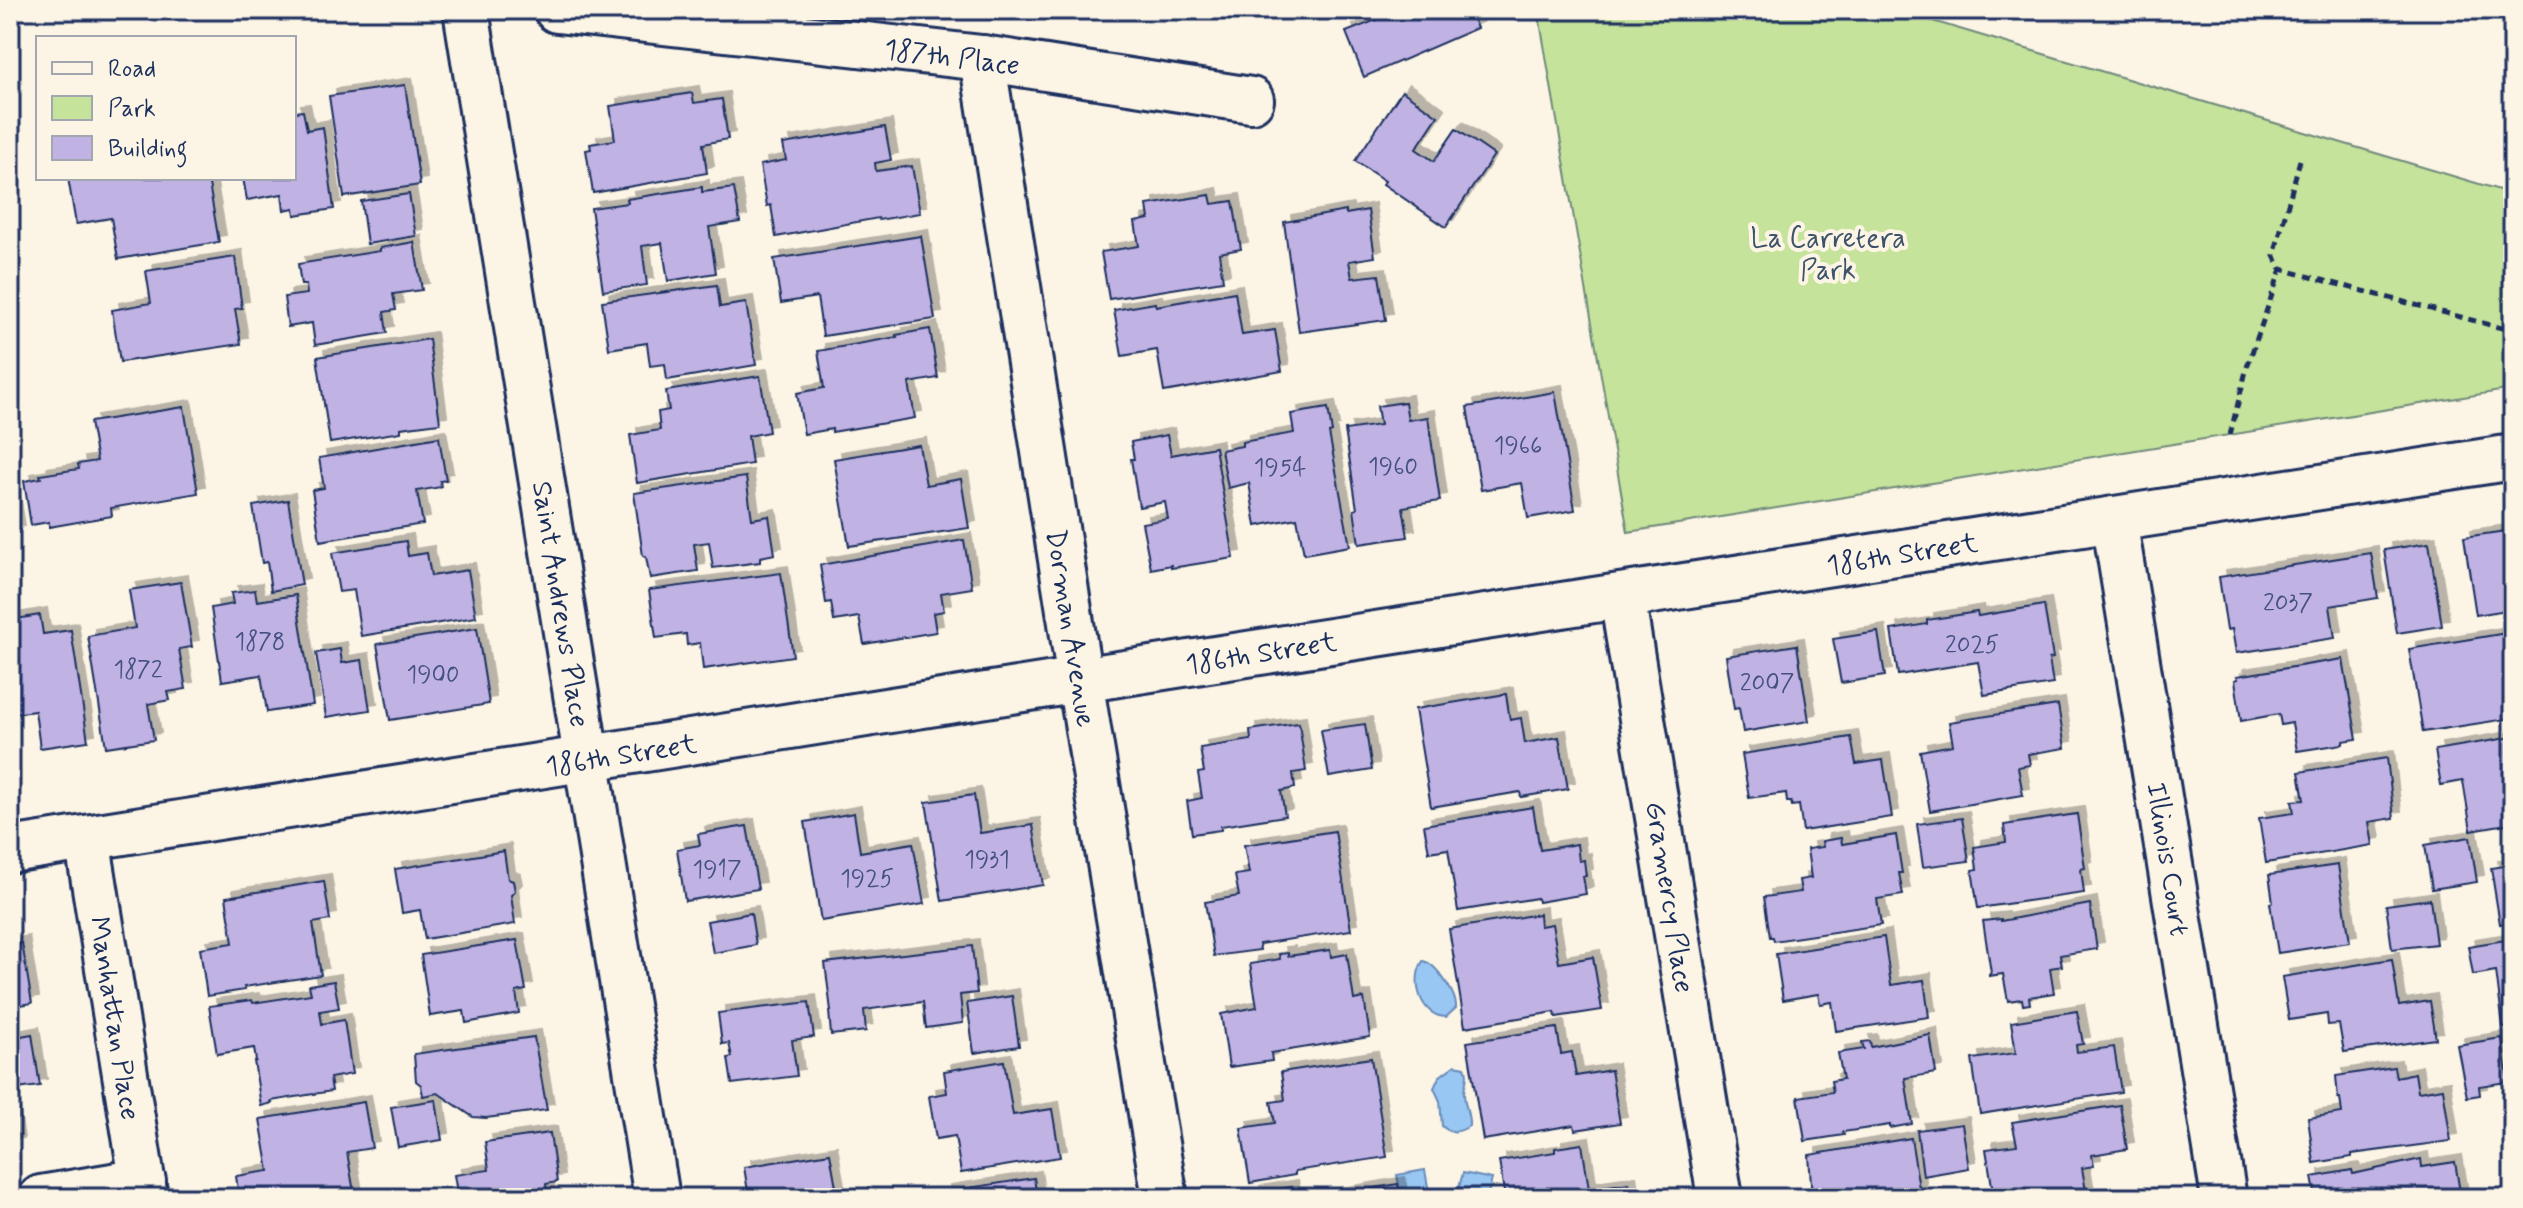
<svg xmlns="http://www.w3.org/2000/svg" width="2523" height="1208" font-family="Mynerve,sans-serif">
	<style>
		.green { fill: #c5e39b; stroke: #70897c; stroke-width: 2 }
		.water { fill: #99c7f4; stroke: #678ab8; stroke-width: 2 }
		.building { fill: #c0b3e4; stroke: #1b2f5e; stroke-width: 2; filter: url(#shadow) }
		.lines { fill: none; stroke-linecap: round; stroke-linejoin: round }
		.minor-casing { stroke: #1b2f5e; stroke-width: 50 }
		.path { stroke: #1b2f5e; stroke-width: 5; stroke-dasharray: 8 6; stroke-linecap: butt }
		.minor { stroke: #fcf5e5; stroke-width: 44 }
		.labels { text-anchor: middle; stroke-width: 8; stroke-linejoin: round; paint-order: stroke }
		.number-label { font-size: 24px; fill: #445080 }
		.street-label { font-size: 28px; fill: #1b2f5e; stroke: #fcf5e5 }
		.park-label { font-size: 28px; fill: #3d536a; stroke: #fcf5e5 }
	</style>
	<defs>
		<filter id="shadow"><feDropShadow dx="7" dy="-7" stdDeviation="0" flood-color="#0004"/></filter>
	</defs>
	<rect width="100%" height="100%" fill="#fcf5e5"/>
	<filter id="ink" filterUnits="userSpaceOnUse"><feTurbulence type="fractalNoise" baseFrequency=".0125" numOctaves="2"/><feDisplacementMap in="SourceGraphic" scale="16" xChannelSelector="R" yChannelSelector="G"/><feConvolveMatrix kernelMatrix="1 2 1 2 8 2 1 2 1" color-interpolation-filters="sRGB"/></filter>
	<g filter="url(#ink)">
		<path class="green" d="M1538,10H1896L2513,194V389L1628,532Z"/>
		<g class="water">
			<path d="M1423,961C1436,963 1457,995 1456,1008L1446,1017C1421,1017 1410,981 1423,961Z"/>
			<path d="M1455,1065L1465,1067C1470,1077 1464,1083 1464,1093C1464,1105 1470,1115 1469,1126C1460,1132 1450,1134 1442,1126L1440,1101L1434,1088L1439,1077Z"/>
			<path d="M1425,1170L1430,1198H1401L1397,1175Z"/>
			<path d="M1463,1173L1492,1179L1487,1198H1456Z"/>
		</g>
		<g class="building">
			<path d="M1376,10H1469L1477,28L1364,77L1346,32L1379,19Z"/>
			<path d="M405,85L420,185L344,197L329,96Z"/>
			<path d="M1402,91L1438,116L1416,149L1434,161L1456,129L1494,155L1446,227L1383,184L1385,181L1355,161Z"/>
			<path d="M692,93L694,103L722,99L728,139L703,144L707,173L593,193L586,150L591,149L590,144L615,140L610,106Z"/>
			<path d="M303,111L307,130L323,127L334,209L295,215L294,208L284,210L282,194L247,200L243,178H294V112Z"/>
			<path d="M885,127L891,160L875,163L876,171L912,166L920,213L879,220L878,218L776,237L771,205L767,206L760,165L786,160L783,144Z"/>
			<path d="M68,178H208L219,242L118,259L111,218L76,224Z"/>
			<path d="M702,187V192L734,188L740,222L709,227L716,273L668,281L662,243L642,246L647,285L603,291L591,208L628,203L627,199Z"/>
			<path d="M409,194L416,236L367,244L361,201Z"/>
			<path d="M1210,195L1212,204L1233,201L1241,249L1219,253L1223,281L1109,299L1101,252L1139,246L1135,222L1149,219L1147,205Z"/>
			<path d="M1368,210L1375,257L1349,261L1352,278L1379,275L1386,320L1299,332L1284,222L1346,211V214Z"/>
			<path d="M921,236L935,319L823,336L817,297L781,303L774,259Z"/>
			<path d="M414,242L422,290L393,294L396,310L384,312L387,333L315,345L312,323L288,327L284,297L307,294L306,285H301L298,264L380,251V248Z"/>
			<path d="M235,257L242,308L235,309L241,344L120,362L112,310L151,303L146,271Z"/>
			<path d="M717,285L720,307L746,303L756,365L667,380L665,364L650,366L647,343L609,349L602,301Z"/>
			<path d="M1235,292L1242,335L1275,330L1282,371L1164,392L1157,350L1122,356L1114,310L1155,303L1156,306Z"/>
			<path d="M930,329L938,378L909,383L915,418L832,432V429L804,434L797,393L824,388L818,351L897,337L896,335Z"/>
			<path d="M429,339L440,423L401,428V432L330,443L317,357Z"/>
			<path d="M760,376L769,432L748,436L752,464L637,483L630,435L660,430L658,412L669,410L666,391Z"/>
			<path d="M1555,392L1575,510L1528,518L1522,483L1481,490L1467,407Z"/>
			<path d="M1405,402L1408,420L1428,417L1440,501L1403,507L1408,537L1359,544L1354,510L1357,509L1345,430L1380,425L1377,406Z"/>
			<path d="M184,407L198,493L111,508L112,516L49,527V522L31,525L24,481L41,478L40,475L79,469L78,464L97,461L90,422Z"/>
			<path d="M1328,408L1332,432L1329,433L1350,546L1304,554L1297,518L1256,526L1249,483L1228,488L1221,450L1242,446V442L1294,433L1291,414Z"/>
			<path d="M1167,435L1171,455L1215,447L1234,558L1171,568V565L1151,569L1142,523L1168,519L1165,502L1139,507L1131,459H1134L1131,442Z"/>
			<path d="M439,437L446,480L440,481L441,487L417,491L423,524L320,541L312,490L324,488L319,458Z"/>
			<path d="M919,445L926,485L961,479L969,528L849,546L834,459Z"/>
			<path d="M746,477L752,519L769,516L775,554L760,557V562L713,568L709,542L694,544L698,571L650,578L646,557L643,556L634,493Z"/>
			<path d="M10,483L18,533L10,534Z"/>
			<path d="M288,500L302,585L271,591L267,562L262,563L253,506Z"/>
			<path d="M2513,530V609L2476,615L2464,537Z"/>
			<path d="M964,540L972,588L941,593L944,611L933,613L936,632L864,644L859,617L834,621L831,602L826,603L820,565Z"/>
			<path d="M406,541L408,556L427,553L431,576L468,570L476,617L361,636L354,590L339,592L332,553Z"/>
			<path d="M2429,543L2442,626L2397,633L2384,550Z"/>
			<path d="M2371,553L2378,598L2330,606L2335,638L2236,653L2232,629L2227,630L2219,577Z"/>
			<path d="M781,573L793,656L703,669L700,643L687,645L686,634L656,638L649,590Z"/>
			<path d="M181,582L192,647L179,649L186,689L168,692L170,700L148,704L154,740L106,747L88,636L135,628L129,590Z"/>
			<path d="M255,590L257,601L296,595L313,705L267,712L261,675L222,681L211,608L233,604L231,593Z"/>
			<path d="M2044,605L2053,658L2049,659L2053,684L1984,695L1978,662L1898,675L1891,630L1927,624V620L1977,612L1978,616Z"/>
			<path d="M40,615L43,634L71,630L88,741L40,748L35,711L14,714L12,706H10V620Z"/>
			<path d="M477,628L489,704L390,720L377,644Z"/>
			<path d="M1878,632L1885,676L1841,683L1833,639Z"/>
			<path d="M2513,632V687L2511,688L2513,718L2423,732L2409,649Z"/>
			<path d="M1797,645L1809,721L1743,732L1739,708L1734,709L1726,656Z"/>
			<path d="M340,649L342,663L362,660L370,710L326,717L316,653Z"/>
			<path d="M2343,659L2357,739L2343,741V744L2297,751L2292,723L2281,725L2279,714L2241,721L2235,680L2238,679L2237,676Z"/>
			<path d="M1506,694L1510,720L1521,718L1525,743L1559,737L1568,789L1521,797L1520,792L1431,807L1415,709Z"/>
			<path d="M2058,705L2065,748L2028,754L2030,765L2018,767L2023,795L1930,811L1920,751L1953,745L1949,722Z"/>
			<path d="M1299,723L1306,771L1293,773L1295,788L1281,791L1285,816L1221,826V830L1192,834L1187,801L1202,798L1198,773L1204,772L1200,748L1251,740L1250,730Z"/>
			<path d="M1365,724L1372,770L1329,777L1321,730Z"/>
			<path d="M1851,737L1856,764L1883,760L1892,817L1803,831L1799,805L1792,806L1791,802H1787L1786,793L1749,798L1742,754Z"/>
			<path d="M2513,737V823L2471,830L2463,781L2441,785L2435,750Z"/>
			<path d="M2387,758L2394,818L2369,822L2373,845L2266,863L2259,818L2294,813L2292,801L2304,800L2299,772Z"/>
			<path d="M974,795L980,833L1033,825L1043,885L942,901L926,802Z"/>
			<path d="M1533,807L1540,850L1577,844L1579,861L1584,860L1586,876H1583L1586,894L1538,902L1537,898L1458,911L1448,849L1429,852L1424,825Z"/>
			<path d="M854,813L860,852L913,843L924,904L821,921L805,822Z"/>
			<path d="M2077,814L2085,868L2081,869L2084,893L1978,908L1972,870L1977,869L1974,847L2006,842L2004,825Z"/>
			<path d="M1962,818L1969,861L1923,867L1917,824Z"/>
			<path d="M747,826L758,889L685,901L677,849L700,845L698,834Z"/>
			<path d="M1335,831L1351,930L1259,944L1260,950L1214,956L1205,902L1239,896L1235,875L1249,873L1244,845Z"/>
			<path d="M1896,835L1902,873H1899L1903,895L1877,899L1881,925L1774,941L1773,937H1770L1764,897L1801,892L1799,880L1811,878L1807,849L1823,847L1822,841L1841,838L1842,844Z"/>
			<path d="M2470,837L2477,882L2432,889L2425,845Z"/>
			<path d="M2513,847V922L2500,924L2491,868L2509,865L2507,850L2513,849Z"/>
			<path d="M504,851L508,879L513,881L515,891L511,895L515,924L425,939L420,910L402,913L395,869Z"/>
			<path d="M2338,865L2350,942L2278,953L2270,903L2273,902L2269,875Z"/>
			<path d="M324,881L330,920L313,923L321,975L244,987L245,990L207,996L200,948L233,943L226,897Z"/>
			<path d="M2430,899L2436,944L2392,949L2386,905Z"/>
			<path d="M2090,904L2097,949L2060,955L2062,966L2050,968L2054,993L2029,997L2030,1004L2023,1005L2022,999L2008,1001L2003,974L1989,976V974L1991,973L1983,921L2001,919V921Z"/>
			<path d="M751,913L756,945L713,953L707,921Z"/>
			<path d="M1539,914L1540,926L1552,924L1559,963L1593,957L1602,1010L1556,1017L1555,1012L1465,1027L1449,929Z"/>
			<path d="M1884,937L1891,985L1924,980L1929,1017L1836,1031L1832,1002L1820,1004L1818,994L1783,1000L1776,954Z"/>
			<path d="M2512,939L2513,1026L2503,1027L2496,971L2473,975L2468,946Z"/>
			<path d="M517,940L526,990L516,992L519,1013L466,1023L464,1011L430,1016L421,955Z"/>
			<path d="M22,943L32,1003L10,1007V945Z"/>
			<path d="M972,946L977,993L960,995L963,1023L926,1028L923,1002L864,1010L866,1031L831,1035L829,1011H831L825,963Z"/>
			<path d="M1330,950L1331,957L1347,954L1354,1000L1364,998L1370,1037L1271,1053L1272,1061L1229,1067L1221,1014L1257,1007L1250,964L1280,959L1279,954L1288,953V956Z"/>
			<path d="M2392,959L2399,1006L2430,1001L2436,1039L2344,1052L2339,1024L2328,1025L2327,1014L2289,1020L2282,977Z"/>
			<path d="M334,981L339,1008L320,1011L322,1024L344,1020L352,1074L330,1078L332,1091L271,1101L272,1103L261,1106L254,1061H256L254,1048L217,1054L209,1006L252,1000L253,1003L311,994L309,985Z"/>
			<path d="M1012,996L1019,1046L974,1053L967,1003Z"/>
			<path d="M809,1002L814,1037L792,1040L797,1076L732,1084L728,1058L732,1057L729,1043L722,1044L718,1013Z"/>
			<path d="M2077,1011L2083,1044L2076,1045L2077,1052L2114,1047L2121,1092L1980,1114L1972,1059L2016,1053L2011,1022Z"/>
			<path d="M1557,1028L1561,1054L1572,1052L1576,1076L1611,1070L1620,1123L1575,1130L1574,1125L1483,1140L1467,1042Z"/>
			<path d="M32,1034L40,1086L10,1090V1038Z"/>
			<path d="M1930,1035L1936,1073L1905,1078L1912,1124L1890,1128V1125L1843,1132L1844,1135L1805,1141L1798,1097L1833,1092L1831,1081L1843,1079L1838,1053L1864,1049L1862,1042L1870,1041L1871,1047Z"/>
			<path d="M534,1037L547,1110L486,1118L473,1117L438,1093L423,1096L421,1085L416,1081L414,1054Z"/>
			<path d="M2502,1038L2508,1082L2479,1086L2480,1095L2467,1097L2457,1045Z"/>
			<path d="M1371,1058L1387,1157L1295,1171V1175L1250,1183L1241,1128L1275,1123L1271,1102L1285,1100L1281,1072Z"/>
			<path d="M1004,1061L1013,1115L1052,1109L1060,1157L961,1173L955,1136L936,1139L929,1096L947,1093L944,1071Z"/>
			<path d="M2394,1067L2396,1077L2415,1073L2418,1092L2443,1088L2451,1141L2352,1154V1157L2314,1163L2308,1118L2342,1113L2340,1098H2338L2336,1076Z"/>
			<path d="M10,1100L17,1145L10,1146Z"/>
			<path d="M436,1100L442,1140L398,1147L391,1107Z"/>
			<path d="M364,1102L372,1148L347,1152L355,1198H239L236,1176L269,1171L260,1119Z"/>
			<path d="M2120,1105L2127,1149L2092,1155L2094,1166L2082,1168L2087,1197L1994,1198L1986,1149L2017,1145L2012,1122Z"/>
			<path d="M1962,1124L1969,1168L1923,1176L1917,1130Z"/>
			<path d="M550,1133L557,1182L546,1184L548,1198H458L454,1175L489,1170L485,1142Z"/>
			<path d="M1911,1138L1920,1194L1892,1198H1812L1809,1155Z"/>
			<path d="M1582,1144L1589,1189L1629,1183L1631,1198H1505L1499,1161L1555,1152V1148Z"/>
			<path d="M830,1153L838,1198H749L744,1167Z"/>
			<path d="M2421,1159L2422,1167L2455,1162L2461,1198H2316L2312,1177L2352,1170L2353,1174Z"/>
			<path d="M1034,1178L1037,1198H944L943,1192Z"/>
			<path d="M1398,1184L1400,1198H1318Z"/>
			<path d="M1291,1187L1293,1198H1254L1253,1193Z"/>
		</g>
		<g class="lines">
			<g class="minor-casing">
				<g id="minor">
					<path d="M466,10L657,1198"/>
					<path d="M557,10L982,58L1251,100"/>
					<path d="M982,58L1080,680L1165,1198"/>
					<path d="M2114,519L2224,1198"/>
					<path d="M1622,596L1720,1198"/>
					<path d="M87,838L145,1198"/>
					<path d="M10,850L1080,680L2513,457"/>
					<path d="M41,1198L143,1181"/>
				</g>
			</g>
			<g class="path">
				<path d="M2300,160L2274,255L2281,269L2513,331"/>
				<path d="M2230,435L2247,367L2281,269"/>
			</g>
			<use href="#minor" class="minor"/>
		</g>
	</g>
	<g class="labels">
		<g class="number-label">
			<text x="1518" y="453">1966</text>
			<text x="1393" y="474">1960</text>
			<text x="1280" y="475">1954</text>
			<text x="2288" y="610">2037</text>
			<text x="260" y="649">1878</text>
			<text x="1972" y="652">2025</text>
			<text x="138" y="677">1872</text>
			<text x="433" y="682">1900</text>
			<text x="1767" y="690">2007</text>
			<text x="987" y="867">1931</text>
			<text x="717" y="877">1917</text>
			<text x="867" y="886">1925</text>
		</g>
		<g class="street-label">
			<text transform="translate(952 56) rotate(7)" y="10">187th Place</text>
			<text transform="translate(1902 553) rotate(-9)" y="10">186th Street</text>
			<text transform="translate(562 604) rotate(81)" y="10">Saint Andrews Place</text>
			<text transform="translate(1072 628) rotate(81)" y="10">Dorman Avenue</text>
			<text transform="translate(1261 652) rotate(-9)" y="10">186th Street</text>
			<text transform="translate(621 754) rotate(-9)" y="10">186th Street</text>
			<text transform="translate(2169 859) rotate(81)" y="10">Illinois Court</text>
			<text transform="translate(1671 897) rotate(81)" y="10">Gramercy Place</text>
			<text transform="translate(116 1018) rotate(81)" y="10">Manhattan Place</text>
		</g>
		<g class="park-label">
			<text x="1828" y="247">La Carretera<tspan x="1828" dy="32">Park</tspan></text>
		</g>
	</g>
	<rect width="2523" height="1208" fill="none" stroke="#fcf5e5" stroke-width="40"/>
	<rect x="20" y="20" width="2483" height="1168" fill="none" stroke="#1b2f5e" stroke-width="3" filter="url(#ink)"/>
	<rect x="36" y="36" width="260" height="144" fill="#fcf5e5" stroke="#a2a6af" stroke-width="2"/>
	<rect x="52" y="62" width="40" height="12" fill="#fcf5e5" stroke="#a2a6af" stroke-width="2"/>
	<text x="108" y="76" font-size="24" fill="#1b2f5e">Road</text>
	<rect x="52" y="96" width="40" height="24" fill="#c5e39b" stroke="#a2a6af" stroke-width="2"/>
	<text x="108" y="116" font-size="24" fill="#1b2f5e">Park</text>
	<rect x="52" y="136" width="40" height="24" fill="#c0b3e4" stroke="#a2a6af" stroke-width="2"/>
	<text x="108" y="156" font-size="24" fill="#1b2f5e">Building</text>
</svg>
